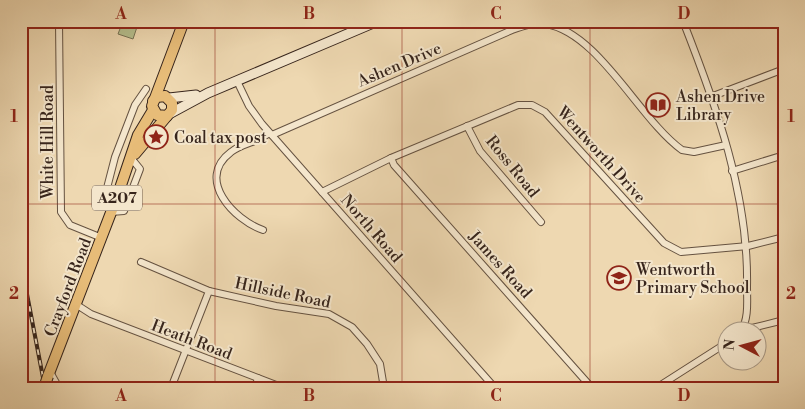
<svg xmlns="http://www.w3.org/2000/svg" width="805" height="409" font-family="'Libre Bodoni',serif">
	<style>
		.green { fill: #b5bf8e; stroke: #767255 }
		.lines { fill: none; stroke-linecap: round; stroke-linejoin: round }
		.street-casing { stroke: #655241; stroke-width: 8 }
		.secondary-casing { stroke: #37251c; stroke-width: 11 }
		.primary-casing { stroke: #37251c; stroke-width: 12 }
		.street { stroke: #f4e6cc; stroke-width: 6 }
		.secondary { stroke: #f4e6cc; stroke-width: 9 }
		.primary { stroke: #e7bc78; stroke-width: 10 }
		.rail-casing { stroke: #37251c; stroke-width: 4 }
		.rail { stroke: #f4e6cc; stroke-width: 2; stroke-dasharray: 5.5; stroke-linecap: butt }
		.primary-bridge-casing { stroke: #37251c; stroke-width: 12; stroke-linecap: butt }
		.primary-bridge { stroke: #e7bc78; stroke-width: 10 }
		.grid { fill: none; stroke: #8f2418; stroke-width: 1; stroke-opacity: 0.55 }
		.labels { text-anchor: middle; stroke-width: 4; stroke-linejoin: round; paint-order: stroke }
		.shield { fill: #f4e6cc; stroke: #705f51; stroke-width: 1 }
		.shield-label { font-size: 15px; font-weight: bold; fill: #37251c }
		.street-label { font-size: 16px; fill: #37251c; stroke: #f4e6cc }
		.poi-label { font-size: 16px; fill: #37251c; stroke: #f4e6cc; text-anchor: start }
		.neatline { fill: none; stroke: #8f2418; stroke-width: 2 }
		.grid-label { font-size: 16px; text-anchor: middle; font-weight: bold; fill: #8f2418 }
	</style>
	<rect width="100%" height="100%" fill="#eed8b1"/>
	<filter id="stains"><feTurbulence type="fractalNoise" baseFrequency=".004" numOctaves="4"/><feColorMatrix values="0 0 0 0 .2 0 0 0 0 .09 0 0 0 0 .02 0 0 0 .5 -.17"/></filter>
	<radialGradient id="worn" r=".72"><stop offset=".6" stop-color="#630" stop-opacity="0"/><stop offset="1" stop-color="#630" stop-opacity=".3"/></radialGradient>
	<path class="green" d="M123,21H134L138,24L133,39L118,34Z"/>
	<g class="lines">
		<g class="street-casing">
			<g id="street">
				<path d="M59,21L61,212L70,225L102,238"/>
				<path d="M683,21C716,105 749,195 747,287C747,302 749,317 741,332"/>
				<path d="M237,81L249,106L262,124L495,388"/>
				<path d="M713,96L784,69"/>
				<path d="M467,126L480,151L541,222"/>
				<path d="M272,135L512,30C523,26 534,22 546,24C599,33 639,119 682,150L694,152L726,145"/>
				<path d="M391,158L394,165L592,388"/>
				<path d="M732,171L784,155"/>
				<path d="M322,192L391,158L518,105H532L545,112L664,243L681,252L748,246L784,237"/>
				<path d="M117,197L109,192L107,188L115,157L135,105L146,89"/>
				<path d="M111,212L124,211L140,169L131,158"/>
				<path d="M263,230C234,220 195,179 231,152C242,143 259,142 269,133"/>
				<path d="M141,262L209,291L276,306L329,314L352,327L367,344L380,364L384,388"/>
				<path d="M77,305L91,314L284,388"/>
				<path d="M744,327L752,328L784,320"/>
				<path d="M50,372L59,388"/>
				<path d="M171,388L209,291"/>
				<path d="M255,388L258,378"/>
				<path d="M656,388L728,342"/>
			</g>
		</g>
		<g class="secondary-casing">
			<g id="secondary">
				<path d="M169,98L196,95"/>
				<path d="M171,113L208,93L378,21"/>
			</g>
		</g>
		<g class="primary-casing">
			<g id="primary">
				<path d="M167,116L157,115L152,106L184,21"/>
				<path d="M135,154L172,110V103L165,96L157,97L153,101"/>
				<path d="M48,376L117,197L138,135L153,110"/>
			</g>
		</g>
		<use href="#street" class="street"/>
		<use href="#secondary" class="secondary"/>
		<use href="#primary" class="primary"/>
		<g class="rail-casing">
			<path id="rail" d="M21,263L45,388"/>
		</g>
		<use href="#rail" class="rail"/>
		<g class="primary-bridge-casing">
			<path id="primary-bridge" d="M44,388L48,376"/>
		</g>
		<use href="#primary-bridge" class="primary-bridge"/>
	</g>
	<path class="grid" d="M215,21V388M402,21V388M590,21V388M21,204H784"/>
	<defs>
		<g id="library-ring" transform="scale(1.25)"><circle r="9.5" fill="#f4e6cc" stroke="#8f2418" stroke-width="1.5"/><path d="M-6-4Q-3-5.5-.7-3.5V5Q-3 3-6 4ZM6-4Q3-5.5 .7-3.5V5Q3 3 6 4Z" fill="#8f2418"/></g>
		<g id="sight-ring" transform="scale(1.25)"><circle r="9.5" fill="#f4e6cc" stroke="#8f2418" stroke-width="1.5"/><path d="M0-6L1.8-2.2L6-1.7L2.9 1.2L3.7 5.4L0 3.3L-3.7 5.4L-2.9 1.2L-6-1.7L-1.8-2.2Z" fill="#8f2418"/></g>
		<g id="school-ring" transform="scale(1.25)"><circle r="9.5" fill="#f4e6cc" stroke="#8f2418" stroke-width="1.5"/><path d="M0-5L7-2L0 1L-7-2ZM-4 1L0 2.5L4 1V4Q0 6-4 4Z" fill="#8f2418"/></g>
	</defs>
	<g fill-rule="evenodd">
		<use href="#library-ring" x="658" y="105"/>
		<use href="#sight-ring" x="156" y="137"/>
		<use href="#school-ring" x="619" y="278"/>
	</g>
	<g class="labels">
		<rect class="shield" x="92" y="185.5" width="50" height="25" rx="4"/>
		<g class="shield-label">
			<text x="117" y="203">A207</text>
		</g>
		<g class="street-label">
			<text transform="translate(399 64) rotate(-23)" y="6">Ashen Drive</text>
			<text transform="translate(47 142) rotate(-90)" y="6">White Hill Road</text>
			<text transform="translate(602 154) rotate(48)" y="6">Wentworth Drive</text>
			<text transform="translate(513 166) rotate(51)" y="6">Ross Road</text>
			<text transform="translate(372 228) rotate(49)" y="6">North Road</text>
			<text transform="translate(501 264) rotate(48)" y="6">James Road</text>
			<text transform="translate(67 287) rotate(-69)" y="6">Crayford Road</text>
			<text transform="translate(283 292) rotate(12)" y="6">Hillside Road</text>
			<text transform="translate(192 339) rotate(21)" y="6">Heath Road</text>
		</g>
		<g class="poi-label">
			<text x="676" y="102">Ashen Drive<tspan x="676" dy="18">Library</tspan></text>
			<text x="174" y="143">Coal tax post</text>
			<text x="636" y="275">Wentworth<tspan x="636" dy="18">Primary School</tspan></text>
		</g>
	</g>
	<rect width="805" height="409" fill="none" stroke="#eed8b1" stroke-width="55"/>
	<g transform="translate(742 346) rotate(276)"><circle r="24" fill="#f4e6cc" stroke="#a89986"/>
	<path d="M0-4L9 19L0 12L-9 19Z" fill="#8f2418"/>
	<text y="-8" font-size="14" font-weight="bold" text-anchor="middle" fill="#37251c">N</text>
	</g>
	<rect x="28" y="28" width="750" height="354" class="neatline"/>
	<g class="grid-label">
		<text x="121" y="19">A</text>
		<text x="309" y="19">B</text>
		<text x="496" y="19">C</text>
		<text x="684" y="19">D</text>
		<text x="14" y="122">1</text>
		<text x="791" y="122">1</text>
		<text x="14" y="299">2</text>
		<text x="791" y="299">2</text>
		<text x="121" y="401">A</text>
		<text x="309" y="401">B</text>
		<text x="496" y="401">C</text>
		<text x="684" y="401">D</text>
	</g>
	<rect width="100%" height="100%" filter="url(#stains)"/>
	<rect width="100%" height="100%" fill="url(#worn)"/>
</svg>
